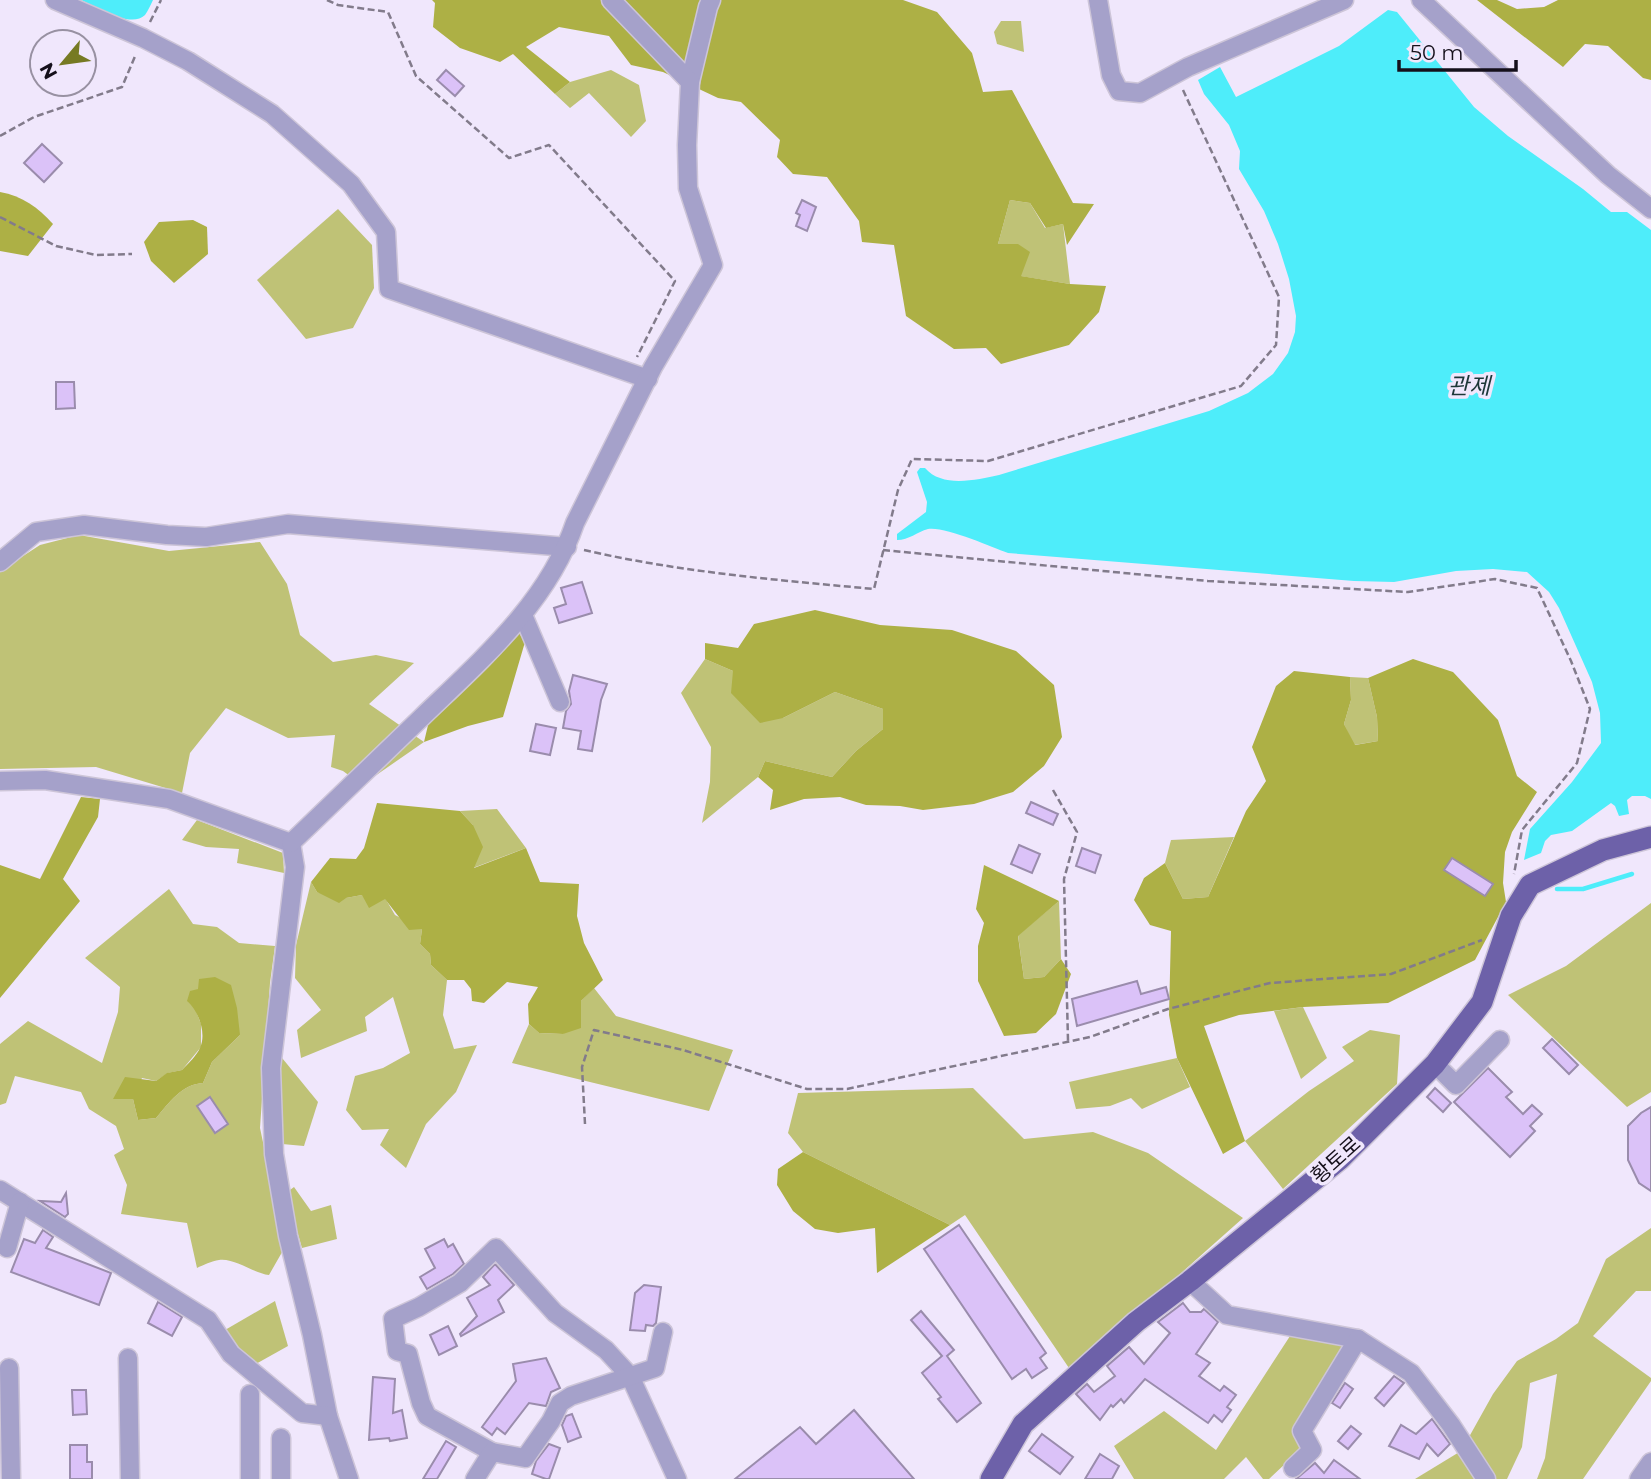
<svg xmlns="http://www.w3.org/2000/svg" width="1651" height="1479" font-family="Montserrat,'Noto Sans KR',sans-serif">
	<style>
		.green { fill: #bfc276; fill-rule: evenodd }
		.forest { fill: #adb045 }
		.water { fill: #4eedfa }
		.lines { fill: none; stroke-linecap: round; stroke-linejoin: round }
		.stream { stroke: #4eedfa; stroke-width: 4.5 }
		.building { fill: #dbc2f8; stroke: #9a8cac; stroke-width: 2 }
		.minor-casing { stroke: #cdc5d8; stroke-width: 21 }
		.major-casing { stroke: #cdc5d8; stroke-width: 24 }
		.path { stroke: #827b8b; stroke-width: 2.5; stroke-dasharray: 7 3.5; stroke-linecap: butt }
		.minor { stroke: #a5a1ca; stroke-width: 18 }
		.major { stroke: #6d61a9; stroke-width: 21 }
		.labels { text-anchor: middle; stroke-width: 7; stroke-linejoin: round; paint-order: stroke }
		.street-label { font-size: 21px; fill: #15101b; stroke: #f0e7fc }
		.water-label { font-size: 23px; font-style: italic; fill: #1d3739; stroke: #f0e7fc }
	</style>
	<rect width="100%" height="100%" fill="#f0e7fc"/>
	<g class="green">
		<path d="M1001,21H1021L1024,52L997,44L994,32Z"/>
		<path d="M611,70L639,85L646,121L631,137L589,93L570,108L555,94L570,82Z"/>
		<path d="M1010,200L1030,203L1045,228L1063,224L1070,284L1020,276L998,244Z"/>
		<path d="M338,209L372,245L374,288L353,328L306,339L257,280Z"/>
		<path d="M79,535L169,551L260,542L287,584L300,635L333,662L376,655L414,663L369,704L424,742L362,785L343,771L331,767L335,735L288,738L226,708L190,753L182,793L96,767L0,769V571L40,545Z"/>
		<path d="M705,659L733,671L783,718L835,692L883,709V729L856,751L832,777L765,761L758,777L702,823L710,782L711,747L681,693Z"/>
		<path d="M1350,677L1368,678L1377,717L1378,741L1354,745L1344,724L1351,700Z"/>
		<path d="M497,809L526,848L473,868V825L460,811Z"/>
		<path d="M197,820L283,853L284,873L237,863L239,849L206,847L182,840Z"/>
		<path d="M1234,837L1208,897L1183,899L1165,863L1171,840Z"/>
		<path d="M311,882L317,892L346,898L362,895L385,898L395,915L422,929L420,944L430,954L431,965L447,980L443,1015L454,1049L477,1045L456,1092L426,1124L406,1168L380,1145L389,1129L362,1130L346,1110L355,1076L383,1068L410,1053L393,997L365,1017L367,1031L301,1058L297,1030L321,1010L295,978L296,945Z"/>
		<path d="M169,889L193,924L217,927L239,943L275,946L270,983L260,1128L285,1247L269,1275C253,1273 235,1258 219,1260C212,1261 203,1265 197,1268L187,1223L121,1214L127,1185L114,1155L124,1149L116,1126L89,1109L81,1092L15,1076L6,1103L0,1105V1044L28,1021L102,1063L118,1012L120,987L85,958ZM198,989L240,1035L212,1062L203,1083C182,1084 169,1103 156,1118L138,1120L133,1099L142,1078L156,1081L168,1073L182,1070L201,1047V1024L194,1006Z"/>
		<path d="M1059,901L1061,959L1044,977L1024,979L1018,935Z"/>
		<path d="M1651,903V1092L1627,1107L1508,995L1566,966Z"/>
		<path d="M594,988L616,1016L733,1050L709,1111L512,1063L529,1024L539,1033L563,1034L581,1001Z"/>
		<path d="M1303,1007L1327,1058L1301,1079L1274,1011Z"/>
		<path d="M1370,1030L1400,1035L1397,1084L1283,1189L1245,1141L1309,1091L1354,1061L1342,1047Z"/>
		<path d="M278,1053L318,1102L304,1146L282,1144Z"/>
		<path d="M1177,1058L1190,1087L1142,1109L1131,1098L1110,1106L1076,1109L1069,1082Z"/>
		<path d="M973,1088L1024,1139L1093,1132L1148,1153L1243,1218L1071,1371L965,1215L950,1225L803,1152L788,1133L798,1093Z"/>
		<path d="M294,1187L311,1211L331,1205L337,1239L302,1248L286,1193Z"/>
		<path d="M1651,1228V1291H1636L1593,1336L1651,1378V1381L1583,1479H1537L1545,1458L1557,1374L1530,1383L1522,1447L1507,1479H1493L1469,1437L1493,1394L1517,1361L1556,1339L1578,1323L1606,1259Z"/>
		<path d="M275,1301L288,1346L254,1365L238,1354L225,1330Z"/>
		<path d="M1292,1333L1351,1344L1294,1435L1301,1449L1269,1479H1263L1246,1457L1224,1479H1134L1114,1446L1164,1411L1216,1450Z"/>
		<path d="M1461,1451L1479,1479H1415Z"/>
	</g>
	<g class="forest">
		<path d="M432,0H603L614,10V0H903L937,12L972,53L983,92L1012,90L1073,203L1094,204L1067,245L1063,224L1046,228L1030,203L1010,200L998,244H1018L1030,252L1021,276L1070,284L1106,286L1099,312L1069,345L1001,364L986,348L954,349L906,316L894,245L862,242L859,221L827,177L793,174L777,157L780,140L741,102L718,98L663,72L631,65L609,36L559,27L526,47L570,82L555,94L513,54L500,62L460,48L433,27L435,3Z"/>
		<path d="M1477,0H1497L1517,9L1544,7L1558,0H1651V80L1643,78L1608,46L1585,44L1563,67Z"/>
		<path d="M0,192C22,196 38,207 53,224L28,256L0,251Z"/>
		<path d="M193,220L207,227L208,254L174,283L151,261L144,242L159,222Z"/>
		<path d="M815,610L880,625L952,630L1016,651L1054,685L1062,737L1044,766L1013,792L974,804L923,810L900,806L866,805L840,797L804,799L770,810L773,790L758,777L765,761L832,777L856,751L883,729V709L835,692L783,718L760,723L731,693L733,671L705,659V643L738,648L754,624Z"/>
		<path d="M517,630L525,642L503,717L468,726L424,742L429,721Z"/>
		<path d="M1413,659L1453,672L1498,720L1517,776L1537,792L1512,832L1505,852L1503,883L1506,902L1475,960L1388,1003L1303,1007L1239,1015L1204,1026L1245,1141L1223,1154L1177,1058L1169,1015L1171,931L1150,925L1134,900L1144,878L1165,863L1183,899L1208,897L1246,811L1266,781L1252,747L1276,686L1294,671L1350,677L1351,700L1344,724L1355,745L1378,741L1377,717L1368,678Z"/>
		<path d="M81,797L100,799L98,817L63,879L80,901L0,998V865L40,879Z"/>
		<path d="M377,803L460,811L473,825L483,847L474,868L526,848L540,882L579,884L577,916L584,943L603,980L581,1001V1028L563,1034L539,1033L529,1024L528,1004L538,987L507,982L484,1003L472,1001L471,989L464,980H447L431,965L430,954L420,944L422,929L409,930L385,899L369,908L362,895L346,898L339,903L317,892L311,882L330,858L356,859L364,848Z"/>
		<path d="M984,865L1059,901L1018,936L1024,979L1044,977L1061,959L1071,974L1056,1014L1036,1033L1004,1036L978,981V946L984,923L976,909Z"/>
		<path d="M215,977L231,985L237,1008L240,1035L212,1062L203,1083C182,1084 169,1103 156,1118L138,1120L133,1099H113L125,1077L156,1081L167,1073L182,1070C188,1064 197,1055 200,1048C207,1033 198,1010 187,1001L190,991L198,989L199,979Z"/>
		<path d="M803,1152L950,1225L877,1273L875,1228L838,1233L815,1229L793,1211L777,1185L778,1169Z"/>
	</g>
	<g class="water">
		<path d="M81,0H153C151,4 148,11 145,15C131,29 96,7 81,0Z"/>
		<path d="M1388,10L1397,12L1474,107L1508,136L1583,189L1611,212H1627L1651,230V799L1645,796H1632L1627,800L1629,814L1619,816L1615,806L1611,803L1572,831L1551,835L1545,841L1541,853L1524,860L1530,829L1572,782L1601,743L1600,713L1592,682L1559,608L1549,592L1527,572L1493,569L1456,571L1394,582L1354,581L1008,553C992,547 944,526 928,529C917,532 909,540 897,540V534L926,512L927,502L917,472L920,468H925C942,488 976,480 999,475L1209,411L1248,393L1273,374L1288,353L1295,332L1296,316L1289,279L1278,244L1264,211L1239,169L1240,151L1229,125L1204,94L1198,80L1220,67L1236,97L1339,46Z"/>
	</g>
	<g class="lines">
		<path class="stream" d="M1557,889H1583L1632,874"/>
	</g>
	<g class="building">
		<path d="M446,70L464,86L455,96L437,80Z"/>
		<path d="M42,144L62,163L44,182L24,163Z"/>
		<path d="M802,200L816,207L807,231L796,226L800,215L796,213Z"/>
		<path d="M56,382H74L75,408L56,409Z"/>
		<path d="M582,582L592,613L559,623L554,608L566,604L561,588Z"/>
		<path d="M573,675L607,684L601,700L592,751L578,749L581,731L563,728L566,711L571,704L569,691Z"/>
		<path d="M536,724L556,728L550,755L530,751Z"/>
		<path d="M1031,802L1058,814L1053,825L1026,813Z"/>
		<path d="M1019,845L1040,854L1032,873L1011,864Z"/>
		<path d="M1082,848L1101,855L1095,873L1076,866Z"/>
		<path d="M1452,858L1493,884L1485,896L1444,870Z"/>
		<path d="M1137,981L1141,994L1166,987L1169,999L1077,1026L1072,999Z"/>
		<path d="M1552,1039L1578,1065L1569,1074L1543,1048Z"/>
		<path d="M1488,1068L1512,1092L1506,1097L1523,1114L1532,1105L1542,1114L1530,1126L1535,1131L1510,1157L1454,1102Z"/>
		<path d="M1435,1088L1451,1103L1443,1112L1427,1097Z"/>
		<path d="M210,1097L228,1124L215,1133L197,1106Z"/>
		<path d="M1651,1107V1191L1639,1183L1628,1160V1126L1641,1113Z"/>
		<path d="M66,1193L68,1214L65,1217L40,1201L61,1202Z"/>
		<path d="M959,1225L1046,1353L1040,1358L1047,1368L1032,1378L1026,1369L1012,1379L924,1249Z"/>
		<path d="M43,1230L53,1237L46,1248L111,1273L99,1305L11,1272L24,1239L35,1243Z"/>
		<path d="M444,1239L448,1247L453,1244L464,1264L453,1274L427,1289L420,1277L435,1268L425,1249Z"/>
		<path d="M495,1264L514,1285L498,1300L504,1312L461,1336L460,1334L477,1316L467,1298L490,1285L483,1277Z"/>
		<path d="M644,1285L661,1287L656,1323L653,1326L646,1325L645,1331L630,1330L635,1293Z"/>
		<path d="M158,1302L182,1317L172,1336L148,1323Z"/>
		<path d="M1183,1303L1190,1312H1201L1204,1309L1218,1322L1196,1354L1210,1363L1199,1376L1220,1391L1224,1386L1236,1395L1227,1407L1231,1410L1222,1422L1214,1415L1208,1423L1145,1379L1124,1403L1121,1399L1113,1407L1111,1405L1100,1420L1076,1394L1087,1384L1094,1392L1115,1376L1107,1366L1129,1347L1144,1364L1170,1333L1158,1322Z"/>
		<path d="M921,1311L954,1350L947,1356L981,1403L957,1422L938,1399L941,1397L922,1373L942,1356L911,1320Z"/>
		<path d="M448,1326L457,1346L439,1355L430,1335Z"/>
		<path d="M546,1358L560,1388L551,1392L546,1406L529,1403L505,1434L497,1428L492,1435L482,1427L516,1381L513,1364Z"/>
		<path d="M1394,1376L1404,1383L1384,1406L1375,1398Z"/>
		<path d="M373,1377L395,1379L393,1413L402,1410L407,1438L390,1441L389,1438L369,1440Z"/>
		<path d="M1345,1383L1353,1389L1340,1408L1332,1403Z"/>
		<path d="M72,1390H86L87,1414L73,1415Z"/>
		<path d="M854,1410L914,1479H735L800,1427L816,1444Z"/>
		<path d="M572,1414L581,1437L568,1442L562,1425L566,1416Z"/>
		<path d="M1432,1419L1450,1444L1438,1456L1427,1444L1419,1459L1389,1446L1401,1425L1416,1434Z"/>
		<path d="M1351,1426L1361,1434L1348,1449L1338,1441Z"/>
		<path d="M1042,1434L1073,1457L1060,1474L1029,1451Z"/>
		<path d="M446,1441L456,1447L437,1479H423Z"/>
		<path d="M549,1444L560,1448L549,1479H546L532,1474L536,1461Z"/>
		<path d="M70,1445H87V1462H92V1479H70Z"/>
		<path d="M1100,1454L1119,1466L1112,1479H1085Z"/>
		<path d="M1334,1460L1360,1479H1296L1315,1463L1324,1473Z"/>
	</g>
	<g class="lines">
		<g class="minor-casing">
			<g id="minor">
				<path d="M55,0L143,38L188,61L272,114L351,184L386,232L389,289L648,379"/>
				<path d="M1098,0L1111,75L1119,91L1140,93L1188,67L1344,0"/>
				<path d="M1421,0L1608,175L1651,209"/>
				<path d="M690,82L708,7L711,0"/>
				<path d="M0,562L36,532L84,525L167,535L206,537L288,524L567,547"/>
				<path d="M523,615L560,702"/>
				<path d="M0,781L45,780L169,799L291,843L295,867L271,1068L274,1154L288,1236L312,1335L328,1416L349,1479"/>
				<path d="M291,843C335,801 378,759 422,717C480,661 548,603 575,523L653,367L713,265L688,188L687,145L690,82L611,0"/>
				<path d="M1435,1064L1456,1085L1500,1040"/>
				<path d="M0,1190L208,1320L231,1354L302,1413L328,1416"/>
				<path d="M7,1248L20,1202"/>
				<path d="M1190,1281L1227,1315L1358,1339L1411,1373L1451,1425L1486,1479"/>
				<path d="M128,1358L130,1479"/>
				<path d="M9,1368L11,1479"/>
				<path d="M250,1394V1479"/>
				<path d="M281,1438V1479"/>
				<path d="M492,1452L427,1416L421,1403L408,1354L397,1351L393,1319L419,1307L460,1283L496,1248L555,1313L606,1350L630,1376L677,1479"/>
				<path d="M1293,1468L1312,1450L1302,1431L1358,1339"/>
				<path d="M475,1479L492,1452L525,1458L551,1421L560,1403L571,1396L655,1368L663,1332"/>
				<path d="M1639,1479L1651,1462"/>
			</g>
		</g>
		<g class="major-casing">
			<path id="major" d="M991,1479L1023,1424L1136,1322L1190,1281L1340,1159L1435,1064L1482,1002L1511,916L1530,885L1603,850L1651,837"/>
		</g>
		<g class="path">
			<path d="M327,0L338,5L388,12L416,76L509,158L549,145L675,281L637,357"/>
			<path d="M150,22L161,0"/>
			<path d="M0,136L34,117L122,87L136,54"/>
			<path d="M0,217L56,246L96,255L132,254"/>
			<path d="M584,550C679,572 777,580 874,589L898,490L912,459L988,461L1241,386L1276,345L1279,297L1183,90"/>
			<path d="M883,550L1208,581L1408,592L1495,579L1537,588L1571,661L1590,709L1577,763L1522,830L1514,874"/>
			<path d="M1053,790L1077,832L1064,879L1068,1041"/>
			<path d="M585,1124L582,1067L594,1030L683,1050L807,1089H847L1090,1037L1168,1009L1270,983L1391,974L1482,940"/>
		</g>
		<use href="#minor" class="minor"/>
		<use href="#major" class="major"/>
	</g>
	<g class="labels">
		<g class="street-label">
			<text transform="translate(1336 1160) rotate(-42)" y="7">황토로</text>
		</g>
		<g class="water-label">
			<text x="1469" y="394">관제</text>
		</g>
	</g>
	<g transform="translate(63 63) rotate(241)"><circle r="33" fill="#f0e7fc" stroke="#9891a2" stroke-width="2"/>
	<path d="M0-5L12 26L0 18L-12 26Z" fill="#767a23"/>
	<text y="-10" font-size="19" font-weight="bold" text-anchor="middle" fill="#15101b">N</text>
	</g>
	<path d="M1399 60v10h117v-10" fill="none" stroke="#15101b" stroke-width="3.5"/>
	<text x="1410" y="60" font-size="21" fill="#15101b" stroke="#f0e7fc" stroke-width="5" paint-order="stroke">50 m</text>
</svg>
